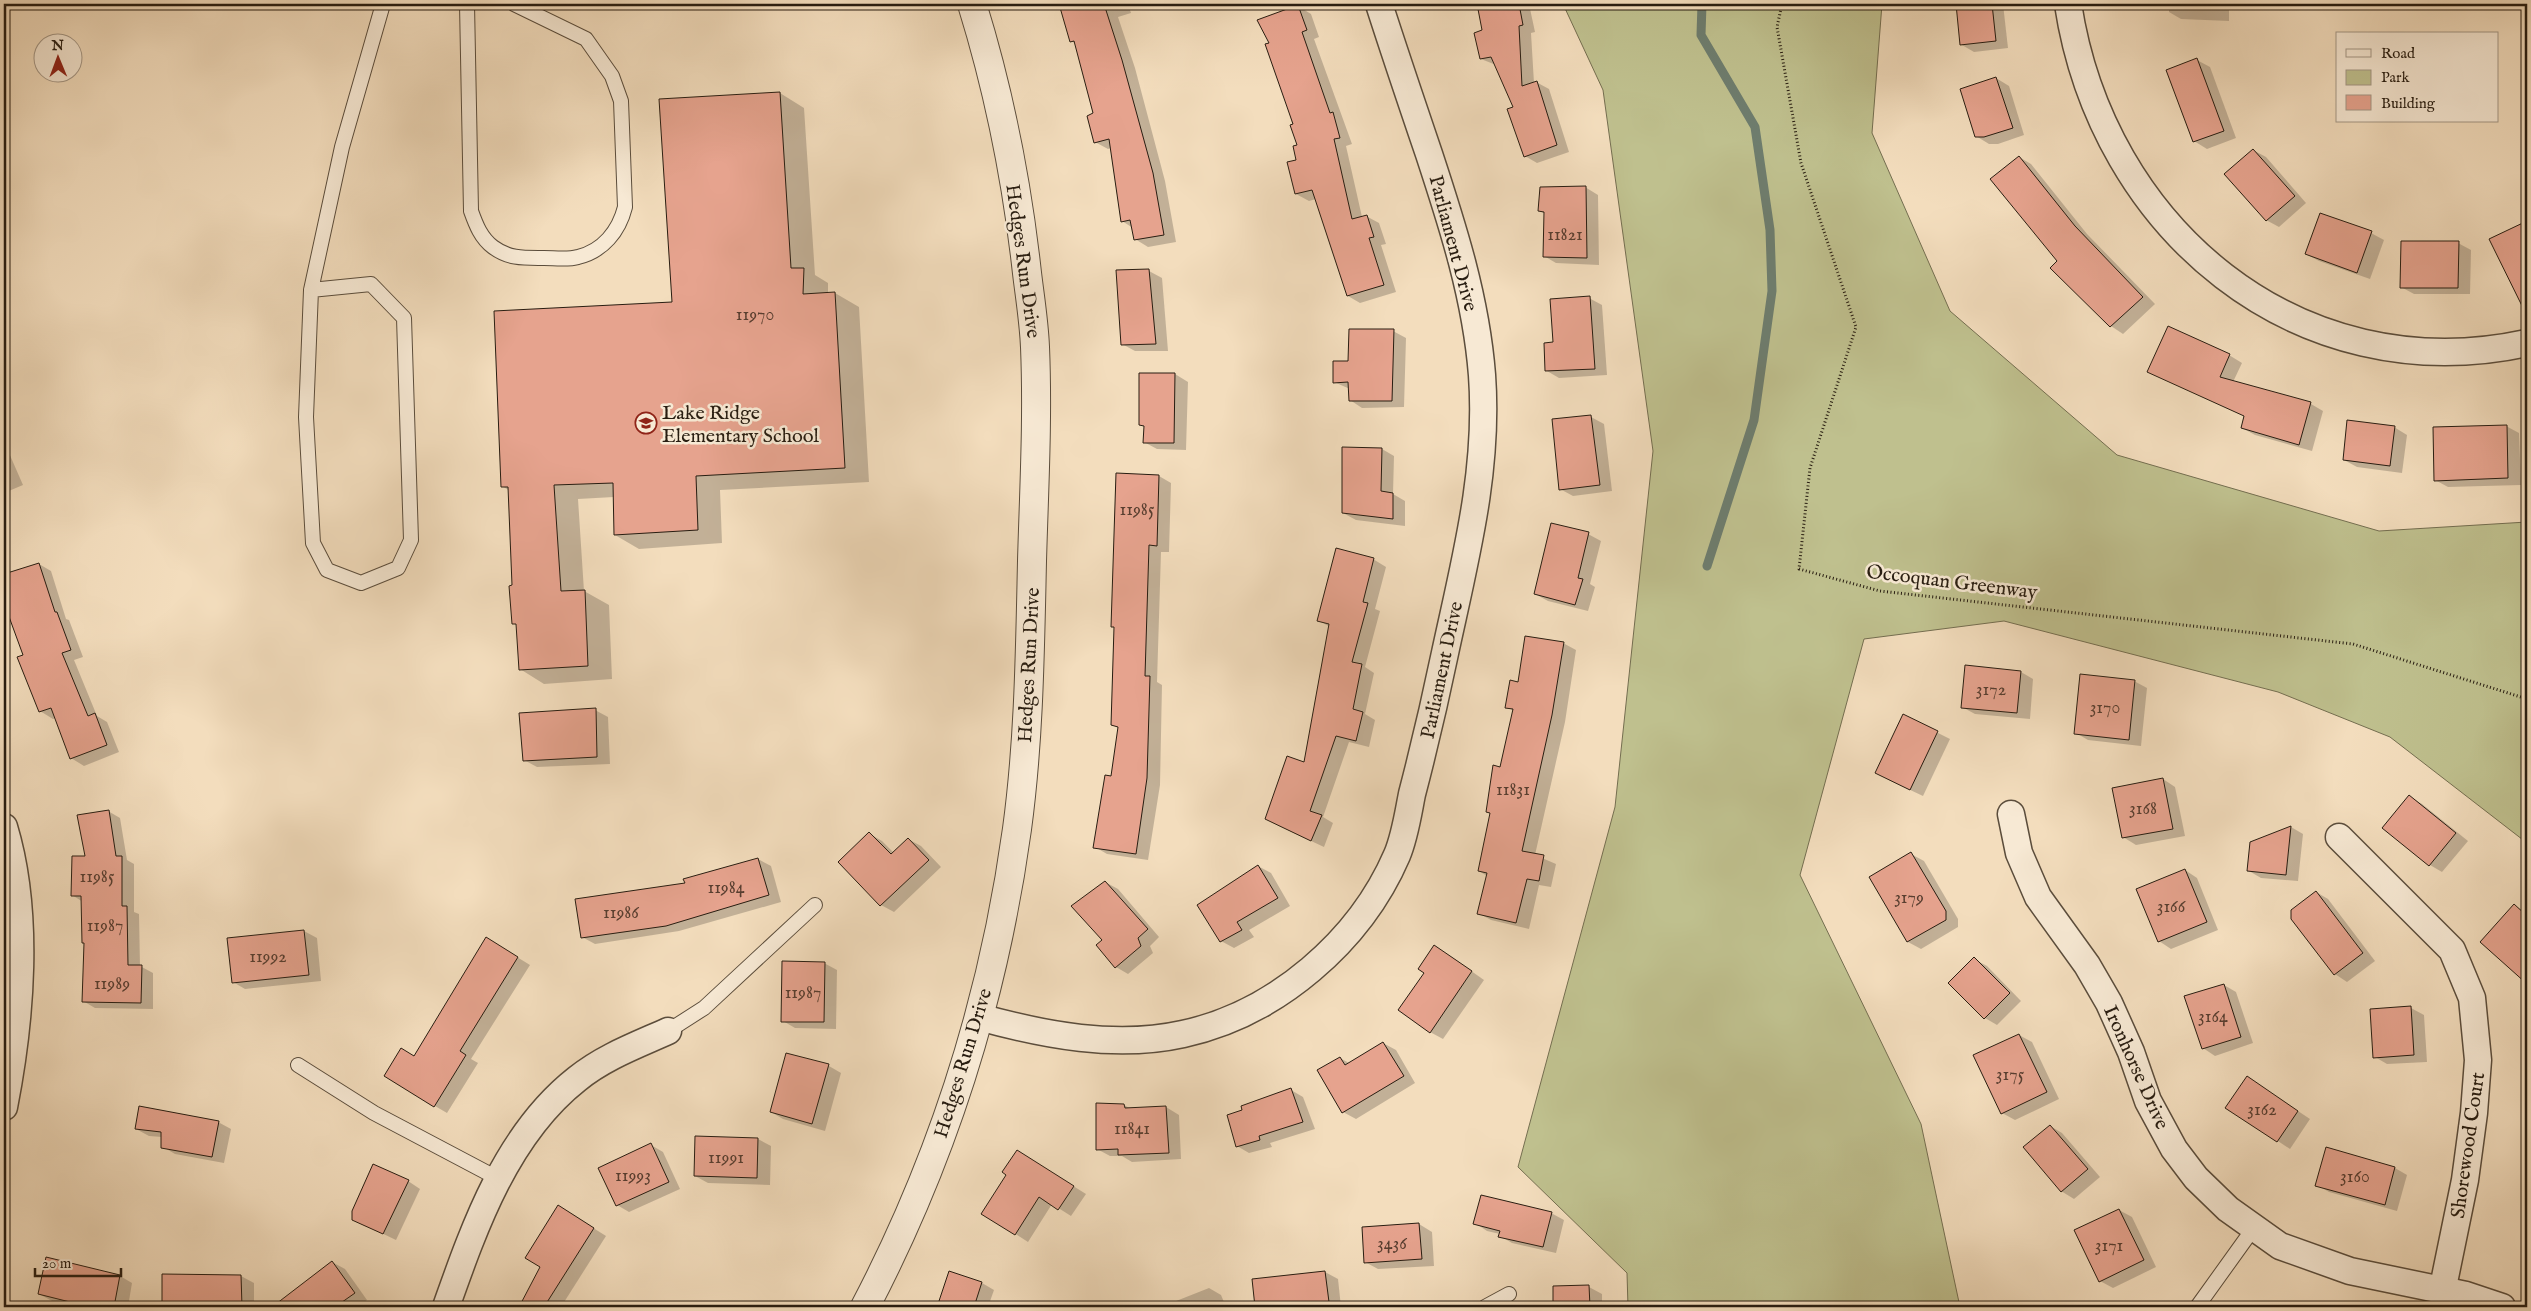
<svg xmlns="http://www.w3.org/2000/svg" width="2531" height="1311" font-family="'IM FELL English',serif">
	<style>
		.green { fill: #bfc08e; stroke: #746e50 }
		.shadow { fill: #0003 }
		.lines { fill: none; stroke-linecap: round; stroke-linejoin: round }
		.stream { stroke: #6e7d6e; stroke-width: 9 }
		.building { fill: #e6a38e; stroke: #281d11 }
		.service-casing { stroke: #5b4d3c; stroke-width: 16 }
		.minor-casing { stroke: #5b4d3c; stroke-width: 29 }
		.tertiary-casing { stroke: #5b4d3c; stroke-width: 30 }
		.path { stroke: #281d11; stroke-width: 3; stroke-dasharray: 1 2.5; stroke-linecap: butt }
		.service { stroke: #f7e9d4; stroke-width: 14 }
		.minor { stroke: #f7e9d4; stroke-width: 26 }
		.tertiary { stroke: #f7e9d4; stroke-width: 28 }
		.labels { text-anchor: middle; stroke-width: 5; stroke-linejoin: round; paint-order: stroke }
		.number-label { font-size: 18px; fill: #583e30 }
		.street-label { font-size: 20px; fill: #281d11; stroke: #f7e9d4 }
		.poi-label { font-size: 20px; fill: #281d11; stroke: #f7e9d4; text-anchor: start }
	</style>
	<rect width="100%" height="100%" fill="#f3ddbd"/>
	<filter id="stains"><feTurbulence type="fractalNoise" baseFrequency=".004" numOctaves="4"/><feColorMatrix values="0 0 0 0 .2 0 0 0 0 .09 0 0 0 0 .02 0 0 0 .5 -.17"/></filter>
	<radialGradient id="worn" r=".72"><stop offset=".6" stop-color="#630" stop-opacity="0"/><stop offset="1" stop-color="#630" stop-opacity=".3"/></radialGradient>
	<path class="green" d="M1563,4H1882L1872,133L1950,311L2117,455L2379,531L2527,522V843L2390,737L2278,692L2004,621L1864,639L1800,875L1921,1124L1960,1307H1628L1627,1273L1518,1167L1615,807L1653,451L1603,90Z"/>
	<g class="shadow">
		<path d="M1060,4H1128L1131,13L1118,17L1135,68L1165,181L1176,242L1148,247L1135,239L1133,228L1122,221L1111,148L1108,149L1095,142L1094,114L1075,43L1071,41Z"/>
		<path d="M1478,4H1529L1535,32L1531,33L1534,83L1536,82L1549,89L1569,152L1537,163L1525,156L1514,108L1496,65L1481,59L1483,31Z"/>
		<path d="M1957,4H2003L2008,48L1974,52L1962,45Z"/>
		<path d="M2169,4H2229V21L2181,19L2169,12Z"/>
		<path d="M1298,6L1311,14L1319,37L1314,39L1352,144L1346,146L1362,217L1366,216L1379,223L1386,244L1381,245L1396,292L1360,303L1348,296L1316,199L1309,201L1296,194L1298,146L1271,43Z"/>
		<path d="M2197,60L2210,67L2236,138L2207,149L2194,141Z"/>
		<path d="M1996,78L2009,86L2024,135L1998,144H1989L1976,136Z"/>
		<path d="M780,93L804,108L815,275L828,283V294L835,293L859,307L869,482L720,490L722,543L639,549L615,535L614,497L578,499L584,591L609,605L612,679L544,684L520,669L517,625L513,623L510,491L502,486L674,303Z"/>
		<path d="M2253,150L2266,157L2306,203L2279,227L2266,220Z"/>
		<path d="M2019,157L2031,164L2087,234L2155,304L2123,334L2111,326L2052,268L2059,261Z"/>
		<path d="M1585,187L1598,195L1599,265L1556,263L1544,256L1546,214L1539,211Z"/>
		<path d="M2527,222V292L2526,293L2491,240Z"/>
		<path d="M2371,233L2384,240L2370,279L2319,261L2306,254Z"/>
		<path d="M2458,243L2471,250L2470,294H2414L2401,287Z"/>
		<path d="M1149,271L1162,278L1168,351H1135L1122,344Z"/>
		<path d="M1589,298L1602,305L1607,375L1559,378L1547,371L1555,343Z"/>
		<path d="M1393,331L1406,338L1404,407L1362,408L1350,400V389L1334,382L1349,362Z"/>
		<path d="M2229,355L2242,363L2233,382L2311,404L2323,411L2312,451L2255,435L2242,428L2245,416L2149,371Z"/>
		<path d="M1141,374H1175L1188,382L1186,450L1157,449L1144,442L1145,427L1140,424Z"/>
		<path d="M1591,417L1604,424L1612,491L1573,496L1560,489Z"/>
		<path d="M2506,426L2519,433L2521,485L2448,487L2435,480Z"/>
		<path d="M2394,427L2407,435L2402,473L2357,467L2344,460Z"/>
		<path d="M1382,449L1394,456L1393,494L1405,501V526L1356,520L1343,513Z"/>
		<path d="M4,450L9,453L23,485L4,493Z"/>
		<path d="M1159,476L1171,483L1169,552H1161L1157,682L1162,685L1160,785L1148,860L1107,854L1095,847L1112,778L1119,728L1112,724L1115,628L1113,626Z"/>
		<path d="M1588,534L1601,541L1590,584L1595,587L1588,611L1548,601L1535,594Z"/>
		<path d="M1373,559L1386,567L1375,609L1380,611L1365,667L1374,673L1365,714L1375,720L1369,747L1349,742L1323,817L1333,823L1324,847L1279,826L1305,764L1330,627L1318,620Z"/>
		<path d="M39,564L51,571L66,619L69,620L83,657L74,660L97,716L107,722L119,752L84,766L71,758L56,718L53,719L40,711L12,620L4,615V575Z"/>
		<path d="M1563,643L1576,650L1565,722L1535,855L1556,864L1551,887L1539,885L1529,929L1491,920L1478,913L1487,876L1479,871L1514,711L1507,707L1519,683Z"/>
		<path d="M1966,667L2021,672L2033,679L2030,719L1975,714L1962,707Z"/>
		<path d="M2134,681L2147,688L2141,746L2088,740L2076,733Z"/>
		<path d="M595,710L608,717L610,764L537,767L524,760Z"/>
		<path d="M1904,716L1950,739L1923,796L1889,780Z"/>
		<path d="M2163,779L2175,787L2185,836L2136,845L2123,837Z"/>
		<path d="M2409,796L2422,804L2468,841L2442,872L2430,865L2383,827Z"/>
		<path d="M108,811L120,818L127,860L134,864V912L139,914L140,966L153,973V1009L95,1008L83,1001L85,944L83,943V902L72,895Z"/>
		<path d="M2291,827L2303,834L2298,881L2261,878L2249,871Z"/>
		<path d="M870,834L882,841L894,853L908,839L921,846L941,867L894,912L881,905Z"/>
		<path d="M1911,854L1924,861L1958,919V927L1921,949L1908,942L1870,877Z"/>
		<path d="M758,859L771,866L781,902L679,931L595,944L582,937L686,884Z"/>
		<path d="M1258,866L1271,873L1290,906L1249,930L1254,937L1234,948L1221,941Z"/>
		<path d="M2185,870L2197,878L2218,930L2171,949L2159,941Z"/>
		<path d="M1105,882L1118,889L1159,937L1150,946L1153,953L1128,974L1116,967L1104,940Z"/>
		<path d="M2316,892L2328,899L2375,961L2347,982L2335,974L2292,918Z"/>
		<path d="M2514,905L2527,913V980L2519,975Z"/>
		<path d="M304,931L317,938L321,981L245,989L233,982Z"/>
		<path d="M499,946L530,965L471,1059L478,1063L447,1113L435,1106L415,1057Z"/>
		<path d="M1447,954L1484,980L1443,1039L1430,1032Z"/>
		<path d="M1974,959L1987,966L2021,1001L1997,1025L1985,1018Z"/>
		<path d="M824,963L837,970L836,1029L795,1028L783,1021Z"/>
		<path d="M2224,985L2236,992L2253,1043L2215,1056L2203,1048Z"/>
		<path d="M2411,1008L2424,1015L2427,1062L2387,1064L2375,1057Z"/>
		<path d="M2019,1035L2032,1042L2059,1099L2015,1120L2002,1113Z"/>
		<path d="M1383,1043L1396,1050L1415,1083L1356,1119L1343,1112L1340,1058L1349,1063Z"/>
		<path d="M787,1054L829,1066L841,1073L825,1131L783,1119L771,1112Z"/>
		<path d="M2259,1085L2310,1119L2290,1149L2227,1107Z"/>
		<path d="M1291,1090L1303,1097L1315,1129L1270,1143L1272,1147L1249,1153L1237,1146L1243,1110Z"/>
		<path d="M1124,1105L1131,1109L1166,1107L1179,1115L1181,1159L1132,1162L1122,1156H1110L1097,1149Z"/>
		<path d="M218,1122L231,1129L224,1163L175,1154L163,1147L162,1137L149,1136L136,1129Z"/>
		<path d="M2050,1126L2062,1133L2100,1177L2074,1199L2061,1191Z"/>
		<path d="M697,1137L758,1139L771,1146L770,1185L708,1183L695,1176Z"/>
		<path d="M651,1145L663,1152L680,1189L629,1212L617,1205Z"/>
		<path d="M2327,1149L2395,1168L2407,1175L2397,1211L2329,1192L2317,1185Z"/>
		<path d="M1030,1159L1086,1194L1071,1216L1052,1204L1028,1242L983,1213Z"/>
		<path d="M408,1181L420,1189L396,1240L354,1220Z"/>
		<path d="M2119,1210L2132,1217L2156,1267L2113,1288L2100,1281Z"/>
		<path d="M1551,1213L1564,1220L1556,1253L1512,1243L1500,1236V1234L1487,1231L1475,1223Z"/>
		<path d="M571,1214L606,1236L561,1307H521Z"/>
		<path d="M1419,1224L1432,1232L1434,1266L1378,1269L1365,1262Z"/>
		<path d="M332,1262L345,1269L367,1300L357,1307H274Z"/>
		<path d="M1325,1272L1338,1279L1341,1307H1256L1253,1280Z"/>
		<path d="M950,1273L982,1283L994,1290L988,1307H938Z"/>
		<path d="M163,1275L241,1276L254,1283V1307H164Z"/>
		<path d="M120,1276L132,1283L128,1307H77L52,1301L39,1294Z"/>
		<path d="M1554,1287H1589L1602,1294V1301L1614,1307H1554Z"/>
		<path d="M1209,1288L1221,1295L1226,1307H1167L1166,1305Z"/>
	</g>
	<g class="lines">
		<path class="stream" d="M1702,4L1701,35L1755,127L1770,230L1772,291L1754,420L1707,566"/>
	</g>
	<g class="building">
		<path d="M1059,4H1104L1122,60L1153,173L1164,235L1134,240L1130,220L1121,222L1109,139L1094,143L1087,116L1093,113L1074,41L1070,42Z"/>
		<path d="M1477,4H1519L1523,25L1519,26L1522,86L1537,81L1557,145L1524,157L1507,109L1513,107L1491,57L1480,59L1474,33L1482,30Z"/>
		<path d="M1956,4H1992L1996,41L1960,45Z"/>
		<path d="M1298,5L1307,30L1302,32L1330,113L1333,112L1340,138L1334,139L1352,219L1367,215L1374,237L1369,238L1384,285L1347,296L1312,190L1295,194L1287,162L1296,160L1293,146L1297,145L1290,125L1293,124L1265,44L1269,43L1257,20Z"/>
		<path d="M2197,58L2224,131L2193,142L2166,70Z"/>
		<path d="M1996,77L2013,128L1984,137H1975L1960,89Z"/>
		<path d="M780,92L791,268H804L803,294L835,292L845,468L696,476L698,530L614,535L613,483L554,485L561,591L585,590L588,666L519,670L516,624H512L509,586L512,585L508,487H501L494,311L672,302L659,99Z"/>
		<path d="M2253,149L2295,196L2266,221L2224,174Z"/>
		<path d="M2019,156L2075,226L2143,297L2110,327L2050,268L2057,261L1990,179Z"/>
		<path d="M1586,186L1587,258L1543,257L1544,212L1538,211L1540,187Z"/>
		<path d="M2320,213L2372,231L2357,273L2305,254Z"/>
		<path d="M2527,221V316L2489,239Z"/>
		<path d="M2401,241H2459L2458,288H2400Z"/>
		<path d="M1149,269L1156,344L1121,345L1116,270Z"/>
		<path d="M1590,296L1595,369L1545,371L1544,343L1553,342L1550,299Z"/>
		<path d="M2168,326L2230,354L2220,377L2311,402L2299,445L2241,428L2244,416L2147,372Z"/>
		<path d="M1349,329H1394L1392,401H1349L1348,382L1333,383V361H1348Z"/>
		<path d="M1139,373H1175L1174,443H1143L1144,426L1139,425Z"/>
		<path d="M1591,415L1600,485L1559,490L1552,419Z"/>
		<path d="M2347,420L2395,426L2390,466L2343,460Z"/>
		<path d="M2507,425L2508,478L2434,481L2433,427Z"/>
		<path d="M1342,447L1382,448L1381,491L1393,493V519L1342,513Z"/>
		<path d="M1116,473L1159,475L1157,546L1149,545L1145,676H1150L1147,778L1136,854L1093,848L1105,775L1111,776L1118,727L1111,725L1114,627H1111Z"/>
		<path d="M1551,523L1589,532L1578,578L1583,579L1575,605L1534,594Z"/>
		<path d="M1336,548L1374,558L1363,602L1368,603L1352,662L1362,664L1353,709L1363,712L1356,741L1336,736L1310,811L1322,815L1311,841L1265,819L1287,756L1304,762L1329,624L1317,621Z"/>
		<path d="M39,563L55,612H57L71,650L62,653L88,716L95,713L107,745L70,759L51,708L39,712L17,657L23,655L8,614L4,616V574Z"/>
		<path d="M1525,636L1564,642L1552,715L1522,851L1544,855L1539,881L1527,879L1516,923L1477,914L1487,873L1478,871L1490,813L1486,812L1493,765L1500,767L1513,709L1505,708L1510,680L1518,682Z"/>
		<path d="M1965,665L2021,671L2017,713L1961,708Z"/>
		<path d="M2080,674L2135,680L2129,740L2074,734Z"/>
		<path d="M596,708L597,757L523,761L519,713Z"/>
		<path d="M1903,714L1938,731L1910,790L1875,773Z"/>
		<path d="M2163,778L2173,829L2122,838L2112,788Z"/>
		<path d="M2409,795L2456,833L2429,866L2382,828Z"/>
		<path d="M109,810L116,856H122V906H127L128,965H142L141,1003L82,1002L84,943H82L81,896H71L72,856H85L77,815Z"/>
		<path d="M2291,826L2286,875L2247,871L2250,842Z"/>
		<path d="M869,832L891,854L908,838L929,860L880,906L838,862Z"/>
		<path d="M1911,852L1946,911V920L1907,942L1869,877Z"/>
		<path d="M758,858L769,895L666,926L581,938L575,899L685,883L683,879Z"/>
		<path d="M1258,865L1278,898L1237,922L1242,930L1220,942L1197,905Z"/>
		<path d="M2185,869L2207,922L2158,942L2136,889Z"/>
		<path d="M1105,881L1148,929L1138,938L1141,946L1115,968L1096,945L1102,940L1071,906Z"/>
		<path d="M2316,891L2363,953L2334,975L2291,919V910Z"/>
		<path d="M2514,904L2527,916V984L2480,942Z"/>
		<path d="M304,930L309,975L232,983L227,938Z"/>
		<path d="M486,937L518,957L460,1051L466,1055L434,1107L384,1076L401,1048L414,1056Z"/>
		<path d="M1434,945L1472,971L1430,1033L1398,1010L1424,973L1418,969Z"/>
		<path d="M1974,957L2010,993L1984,1019L1948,983Z"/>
		<path d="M782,961L825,962L824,1022H781Z"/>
		<path d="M2224,984L2241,1037L2202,1049L2184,996Z"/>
		<path d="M2411,1006L2414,1055L2373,1058L2370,1009Z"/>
		<path d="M2019,1034L2047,1092L2001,1114L1973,1055Z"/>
		<path d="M1383,1042L1404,1076L1342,1113L1317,1070L1340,1057L1345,1065Z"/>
		<path d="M786,1053L829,1064L812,1124L770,1112Z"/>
		<path d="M2247,1076L2298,1111L2277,1142L2225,1108Z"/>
		<path d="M1291,1088L1303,1122L1259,1136L1260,1140L1236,1147L1227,1115L1242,1110L1241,1106Z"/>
		<path d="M1096,1103L1124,1104L1125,1108L1166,1106L1169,1153L1118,1155V1149L1096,1150Z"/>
		<path d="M139,1106L219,1121L212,1157L161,1148V1132L135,1129Z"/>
		<path d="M2050,1125L2088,1169L2061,1192L2023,1147Z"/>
		<path d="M695,1136L758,1138L757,1178L694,1176Z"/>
		<path d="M651,1143L669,1182L616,1206L598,1168Z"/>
		<path d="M2326,1147L2395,1167L2385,1205L2315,1186Z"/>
		<path d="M1017,1150L1074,1186L1058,1210L1039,1197L1015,1235L981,1214L1006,1175L1002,1172Z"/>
		<path d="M373,1164L409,1180L383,1234L352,1220V1211Z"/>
		<path d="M1481,1195L1552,1212L1543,1247L1498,1237L1500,1231L1473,1224Z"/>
		<path d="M558,1205L594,1228L544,1307H519L540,1267L525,1258Z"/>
		<path d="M2119,1209L2144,1260L2099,1282L2074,1230Z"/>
		<path d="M1419,1223L1422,1259L1364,1263L1362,1227Z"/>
		<path d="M46,1257L120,1275L114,1307H90L38,1294Z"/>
		<path d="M332,1261L355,1293L335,1307H272Z"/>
		<path d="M949,1271L982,1282L974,1307H937Z"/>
		<path d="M1325,1271L1329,1302L1298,1305V1307H1255L1252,1279Z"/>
		<path d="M162,1274L241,1275L242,1307H162Z"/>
		<path d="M1589,1285L1590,1307H1553V1286Z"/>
	</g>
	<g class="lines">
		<g class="service-casing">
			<g id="service">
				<path d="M467,4L471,211C476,225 481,238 493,247C509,259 524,258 544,258C554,258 568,260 578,257C603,251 619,231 625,207L621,101L612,76L586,39L514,4"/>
				<path d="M311,290L371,284L404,318L411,540L398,568L361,583L327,570L313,543L306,417L311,290L342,147L383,4"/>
				<path d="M668,1031L704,1008L815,905"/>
				<path d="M298,1065L374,1113L499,1179"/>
				<path d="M1485,1307L1509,1294"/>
				<path d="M2197,1307L2253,1229"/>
			</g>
		</g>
		<g class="minor-casing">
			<g id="minor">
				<path d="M2068,4C2102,228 2297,393 2527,343"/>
				<path d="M2011,814L2019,853L2038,897L2087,965L2109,1003L2131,1052L2148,1101L2174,1149L2196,1178L2228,1209L2280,1246L2350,1271L2466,1295L2502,1307"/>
				<path d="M4,827C30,913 21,1020 4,1107"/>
				<path d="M2339,837L2452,950L2472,998L2478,1060L2474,1113L2465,1180L2442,1292"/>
				<path d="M979,1017C1044,1035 1116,1049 1183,1034C1276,1014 1360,941 1397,855C1405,836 1408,814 1412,794C1424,748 1435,701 1445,653C1465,560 1489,471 1482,375C1476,298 1453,227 1429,154C1412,104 1395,54 1379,4"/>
				<path d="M446,1307C475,1225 507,1134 577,1079C604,1057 637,1045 668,1031"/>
			</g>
		</g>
		<g class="tertiary-casing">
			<path id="tertiary" d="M865,1307C943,1158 994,996 1017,829C1029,741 1030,651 1032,561C1034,490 1038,418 1035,347C1034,322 1030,298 1027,273C1017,182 999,91 972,4"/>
		</g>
		<path class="path" d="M1782,4L1777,27L1801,163L1856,327L1810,468L1799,569L1880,591L2353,644L2527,699"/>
		<use href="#service" class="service"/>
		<use href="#minor" class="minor"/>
		<use href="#tertiary" class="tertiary"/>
	</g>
	<defs>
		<g id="school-ring" transform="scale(1.125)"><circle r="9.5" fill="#f7e9d4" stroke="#8f2418" stroke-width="1.5"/><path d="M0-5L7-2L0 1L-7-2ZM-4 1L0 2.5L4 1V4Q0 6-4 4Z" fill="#8f2418"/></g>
	</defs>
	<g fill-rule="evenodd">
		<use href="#school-ring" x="646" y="423"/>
	</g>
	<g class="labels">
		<g class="number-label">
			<text x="1565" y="240">11821</text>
			<text x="755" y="320">11970</text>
			<text x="1137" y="515">11985</text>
			<text x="1991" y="695">3172</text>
			<text x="2105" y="713">3170</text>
			<text x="1513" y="795">11831</text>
			<text x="2143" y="814">3168</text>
			<text x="97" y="882">11985</text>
			<text x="726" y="893">11984</text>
			<text x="1909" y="903">3179</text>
			<text x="2171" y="912">3166</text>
			<text x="621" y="918">11986</text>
			<text x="105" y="931">11987</text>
			<text x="268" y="962">11992</text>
			<text x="112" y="989">11989</text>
			<text x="803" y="998">11987</text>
			<text x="2213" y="1022">3164</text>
			<text x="2010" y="1080">3175</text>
			<text x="2262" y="1115">3162</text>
			<text x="1132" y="1134">11841</text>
			<text x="726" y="1163">11991</text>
			<text x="633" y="1181">11993</text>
			<text x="2355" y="1182">3160</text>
			<text x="1392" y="1249">3436</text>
			<text x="2109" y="1251">3171</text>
		</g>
		<g class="street-label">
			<text transform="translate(1454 243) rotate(75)" y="7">Parliament Drive</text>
			<text transform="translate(1024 261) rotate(82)" y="7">Hedges Run Drive</text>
			<text transform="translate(1952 581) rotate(7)" y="7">Occoquan Greenway</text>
			<text transform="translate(1028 665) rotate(-87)" y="7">Hedges Run Drive</text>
			<text transform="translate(1441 670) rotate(-78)" y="7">Parliament Drive</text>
			<text transform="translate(962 1063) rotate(-73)" y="7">Hedges Run Drive</text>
			<text transform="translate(2137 1067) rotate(66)" y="7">Ironhorse Drive</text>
			<text transform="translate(2467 1145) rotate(-82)" y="7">Shorewood Court</text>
		</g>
		<g class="poi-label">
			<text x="662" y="419">Lake Ridge<tspan x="662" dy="23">Elementary School</tspan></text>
		</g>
	</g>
	<rect width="2531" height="1311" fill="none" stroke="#f3ddbd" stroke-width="20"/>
	<rect x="5" y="5" width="2521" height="1301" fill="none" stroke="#281d11" stroke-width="2.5"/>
	<rect x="10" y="10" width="2511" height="1291" fill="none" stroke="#281d11"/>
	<rect x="2336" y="32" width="162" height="90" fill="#f7e9d4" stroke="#a49786"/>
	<rect x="2346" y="49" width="25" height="8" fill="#f7e9d4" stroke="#a49786"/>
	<text x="2381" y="58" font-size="15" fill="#281d11">Road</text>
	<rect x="2346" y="70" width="25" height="15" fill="#bfc08e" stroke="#a49786"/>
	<text x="2381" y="82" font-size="15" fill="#281d11">Park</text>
	<rect x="2346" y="95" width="25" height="15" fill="#e6a38e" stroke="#a49786"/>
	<text x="2381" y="108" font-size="15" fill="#281d11">Building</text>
	<g transform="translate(58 58) rotate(359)"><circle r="24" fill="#f7e9d4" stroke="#a49786"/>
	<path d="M0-4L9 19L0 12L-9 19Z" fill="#8f2418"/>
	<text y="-8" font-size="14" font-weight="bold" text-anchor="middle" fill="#281d11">N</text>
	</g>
	<path d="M35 1268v8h86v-8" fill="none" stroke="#281d11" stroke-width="2.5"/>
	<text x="42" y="1268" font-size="15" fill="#281d11" stroke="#f7e9d4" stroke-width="4" paint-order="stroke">20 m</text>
	<rect width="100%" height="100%" filter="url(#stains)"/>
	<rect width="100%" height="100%" fill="url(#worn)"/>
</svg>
